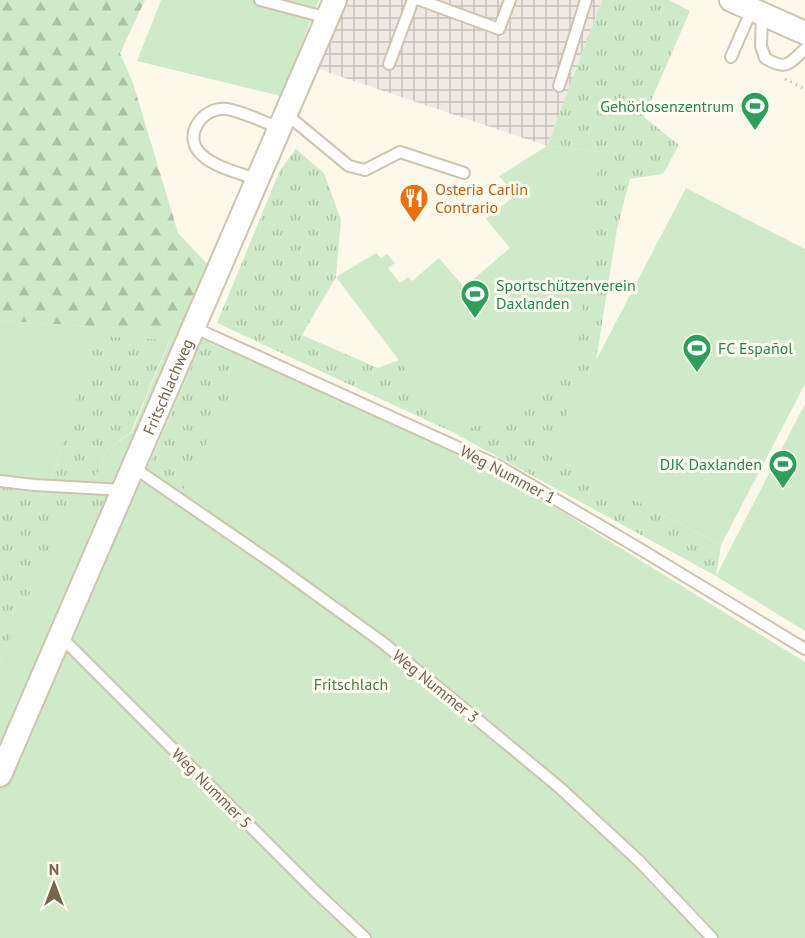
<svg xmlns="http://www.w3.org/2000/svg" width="805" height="938" font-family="'PT Sans',sans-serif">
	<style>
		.industrial { fill: url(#industrial-grid) }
		.grass { fill: url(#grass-tufts) }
		.forest { fill: url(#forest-firs) }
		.garden { fill: #cfeac8; fill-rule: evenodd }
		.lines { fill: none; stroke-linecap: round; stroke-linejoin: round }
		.service-casing { stroke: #cec4b0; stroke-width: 14 }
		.minor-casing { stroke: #cec4b0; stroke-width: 26 }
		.path { stroke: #d6c2a5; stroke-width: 3; stroke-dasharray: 1.5 4.5; stroke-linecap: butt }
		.service { stroke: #fff; stroke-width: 10 }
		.minor { stroke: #fff; stroke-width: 22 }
		.labels { text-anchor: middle; stroke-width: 6; stroke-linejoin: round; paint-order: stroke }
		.leisure-label { font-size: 16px; fill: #27864d; stroke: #fefcf1; text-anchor: end }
		.food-label { font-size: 16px; fill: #c56008; stroke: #fefcf1; text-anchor: start }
		.street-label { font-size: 16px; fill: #77654e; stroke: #fefcf1 }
		.park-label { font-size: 16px; fill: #4b7c46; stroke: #fefcf1 }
	</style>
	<defs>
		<pattern id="industrial-grid" width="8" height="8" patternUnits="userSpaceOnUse" patternTransform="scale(1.5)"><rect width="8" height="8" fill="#eeeae3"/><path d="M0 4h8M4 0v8" fill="none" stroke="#c6c1ba"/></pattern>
		<pattern id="grass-tufts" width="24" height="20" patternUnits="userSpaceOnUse" patternTransform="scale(1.5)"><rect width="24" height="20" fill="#cfeac8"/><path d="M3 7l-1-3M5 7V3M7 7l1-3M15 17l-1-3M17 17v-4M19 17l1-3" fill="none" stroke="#adc1a5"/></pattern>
		<pattern id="forest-firs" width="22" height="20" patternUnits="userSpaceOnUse" patternTransform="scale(1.5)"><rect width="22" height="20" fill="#cfeac8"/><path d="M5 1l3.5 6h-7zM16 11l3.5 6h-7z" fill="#adc1a5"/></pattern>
	</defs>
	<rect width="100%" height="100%" fill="#fcf9ea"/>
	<path class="industrial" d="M347,0H602L547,146L318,69Z"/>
	<g class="grass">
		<path d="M602,0H669L690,11L644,117L679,145L663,174L630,179L617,229L596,361L547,454L721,545L716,576L454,433L217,323L280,170L296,149L324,173L341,220L336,277L302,335L378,368L399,360L454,433L600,152L547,146Z"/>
		<path d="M96,335L170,339L131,432L107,450L94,481H50Z"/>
		<path d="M209,343L248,359L182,493L167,485L149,465L198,352Z"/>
		<path d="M0,484L101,494L109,499L103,513L69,501L0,664Z"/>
	</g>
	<path class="forest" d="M0,0H145L120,53L133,83L178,233L209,266L187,332L0,321Z"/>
	<g class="garden">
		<path d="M161,0H319L281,96L137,61Z"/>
		<path d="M547,146L600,152L577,353L498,419L454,433L336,277L376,253L381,258L387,254L395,263L388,268L400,283L408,277L412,281L439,258L464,287L510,248L486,219L513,197L508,191L510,189L499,176Z"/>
		<path d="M686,188L805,249V384L721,545L547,454Z"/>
		<path d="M0,321L194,332L488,466L805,662V938H0V664L69,500L103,513L109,500L101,494L0,484ZM96,336L170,340L132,432L107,450L94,481H50ZM210,343L247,360L182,493L167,485L149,464L198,352Z"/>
		<path d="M805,404V631L716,576Z"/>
	</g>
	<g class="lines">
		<g class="service-casing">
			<g id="service">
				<path d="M260,0L328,18"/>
				<path d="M420,0L499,29L510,0"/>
				<path d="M762,12L761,46L765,58C786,71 789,64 805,49"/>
				<path d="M731,57L752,9"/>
				<path d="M389,64L413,0"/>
				<path d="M559,86L586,0"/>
				<path d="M286,114L349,166L365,170L400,152L464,173"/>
				<path d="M258,180C241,173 216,168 202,155C181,137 202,106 227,109C244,112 263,122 280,128"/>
				<path d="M195,328L497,465L640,549L805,649"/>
				<path d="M133,467L274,564L382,642L484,725L559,787L639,861L712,938"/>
				<path d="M0,481L34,485L124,490"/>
				<path d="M60,636L315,891L365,938"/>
			</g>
		</g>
		<g class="minor-casing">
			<g id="minor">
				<path d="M731,0L805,33"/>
				<path id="s1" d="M0,775L335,0"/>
			</g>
		</g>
		<path class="path" d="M785,79L805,89"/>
		<use href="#service" class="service"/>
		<use href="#minor" class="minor"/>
	</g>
	<defs>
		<g id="stadium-pin" transform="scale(1.5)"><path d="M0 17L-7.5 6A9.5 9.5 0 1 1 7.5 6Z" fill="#2e9e5b" stroke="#fefcf1"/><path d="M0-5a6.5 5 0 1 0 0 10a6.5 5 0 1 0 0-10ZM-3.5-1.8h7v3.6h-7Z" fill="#fff"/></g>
		<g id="restaurant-pin" transform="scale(1.5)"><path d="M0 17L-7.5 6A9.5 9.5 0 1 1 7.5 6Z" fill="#e8710a" stroke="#fefcf1"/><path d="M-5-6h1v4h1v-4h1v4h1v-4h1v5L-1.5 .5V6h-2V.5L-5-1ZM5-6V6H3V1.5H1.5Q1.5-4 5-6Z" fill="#fff"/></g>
	</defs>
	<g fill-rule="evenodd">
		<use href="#stadium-pin" x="755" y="106"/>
		<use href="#restaurant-pin" x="414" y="198"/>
		<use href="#stadium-pin" x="475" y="294"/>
		<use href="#stadium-pin" x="697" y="348"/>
		<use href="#stadium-pin" x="783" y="464"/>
	</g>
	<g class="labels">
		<g class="leisure-label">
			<text x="734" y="112">Gehörlosenzentrum</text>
			<text x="496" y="291" text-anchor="start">Sportschützenverein<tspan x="496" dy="18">Daxlanden</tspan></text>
			<text x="718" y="354" text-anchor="start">FC Español</text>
			<text x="762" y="470">DJK Daxlanden</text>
		</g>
		<g class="food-label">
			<text x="435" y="195">Osteria Carlin<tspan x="435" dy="18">Contrario</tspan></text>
		</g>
		<g class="street-label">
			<text dy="6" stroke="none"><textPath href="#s1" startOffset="423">Fritschlachweg</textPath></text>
			<text transform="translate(508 474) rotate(28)" y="6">Weg Nummer 1</text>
			<text transform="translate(436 686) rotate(39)" y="6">Weg Nummer 3</text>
			<text transform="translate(212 788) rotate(45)" y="6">Weg Nummer 5</text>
		</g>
		<g class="park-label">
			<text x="351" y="690">Fritschlach</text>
		</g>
	</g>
	<g transform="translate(54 884)" stroke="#fefcf1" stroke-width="4.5" paint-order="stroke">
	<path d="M0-4.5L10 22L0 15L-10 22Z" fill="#77654e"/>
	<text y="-9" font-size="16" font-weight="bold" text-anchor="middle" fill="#77654e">N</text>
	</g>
</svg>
